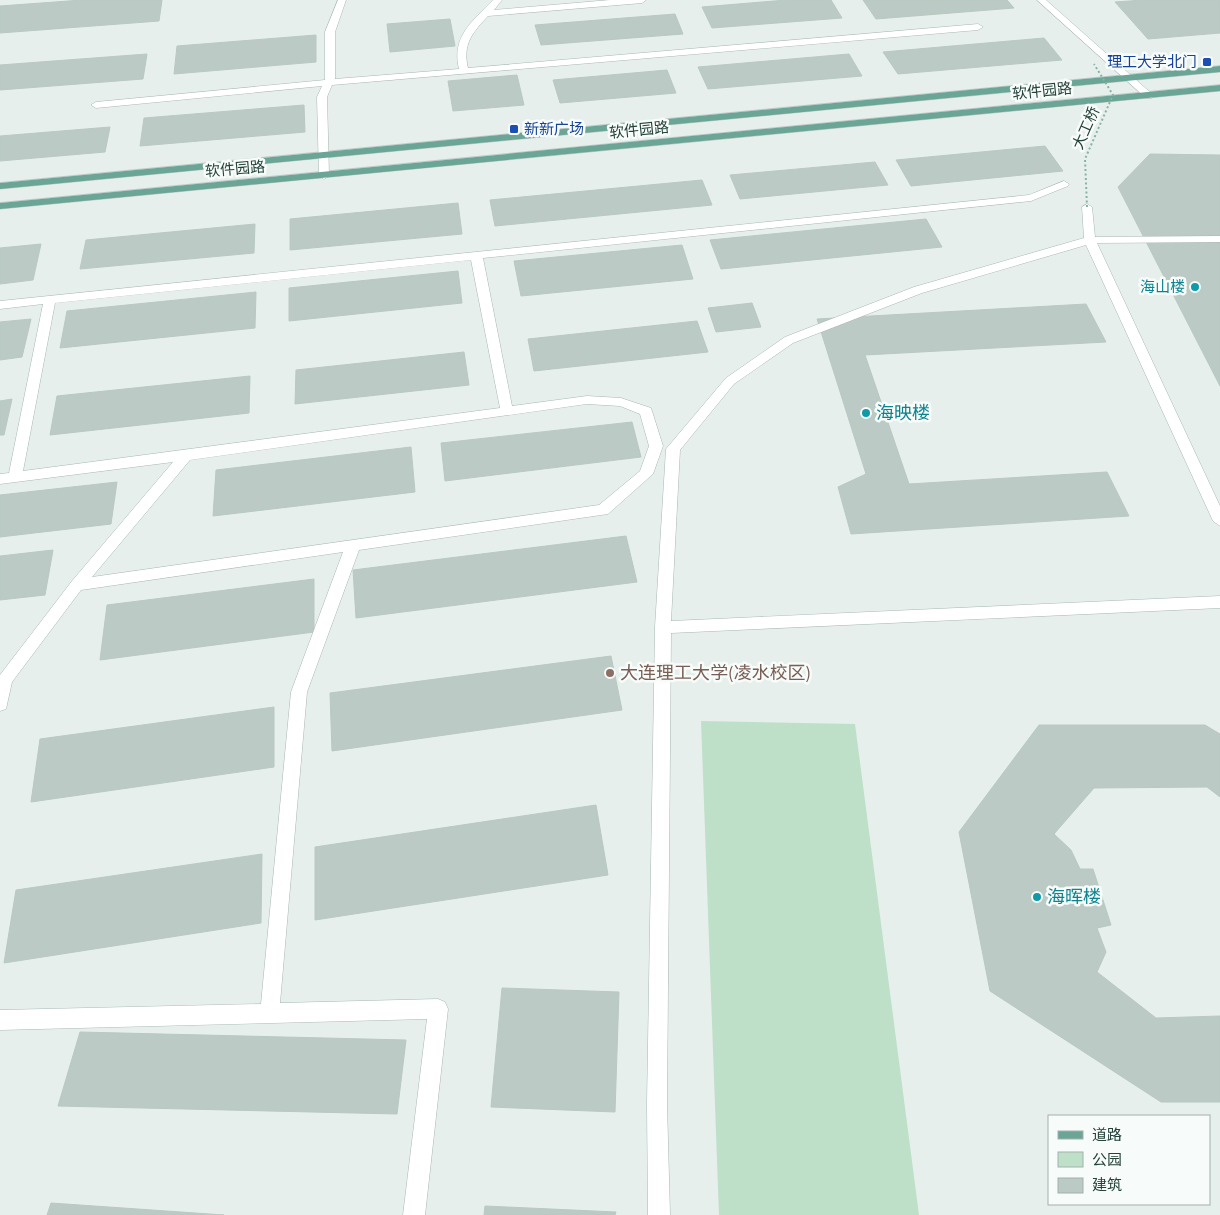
<svg xmlns="http://www.w3.org/2000/svg" width="1220" height="1215" font-family="'Source Sans 3','Noto Sans SC',sans-serif">
	<style>
		.green { fill: #bfe0c8 }
		.building { fill: #bbcac4; stroke: #b8c9c2 }
		.lines { fill: none; stroke-linecap: round; stroke-linejoin: round }
		.minor-casing { stroke: #a8b8b2; stroke-width: 1 }
		.major-casing { stroke: #c2cac8; stroke-width: 1 }
		.minor { fill: #fff; fill-rule: evenodd }
		.major { fill: #6aa596; fill-rule: evenodd }
		.path-bridge { stroke: #86b3a5; stroke-width: 2; stroke-dasharray: 2 2.5; stroke-linecap: butt }
		.transit-dot { fill: #1a4fb4; stroke: #f7fbf9; stroke-width: 2 }
		.culture-dot { fill: #0f9aa8; stroke: #f7fbf9; stroke-width: 2 }
		.education-dot { fill: #8d6e63; stroke: #f7fbf9; stroke-width: 2 }
		.labels { text-anchor: middle; stroke-width: 5; stroke-linejoin: round; paint-order: stroke }
		.far-transit-label { font-size: 15px; fill: #164399; stroke: #f7fbf9; text-anchor: end }
		.far-street-label { font-size: 15px; fill: #24423a; stroke: #f7fbf9 }
		.far-culture-label { font-size: 15px; fill: #0d838f; stroke: #f7fbf9; text-anchor: end }
		.culture-label { font-size: 18px; fill: #0d838f; stroke: #f7fbf9; text-anchor: start }
		.education-label { font-size: 18px; fill: #785e54; stroke: #f7fbf9; text-anchor: start }
	</style>
	<rect width="100%" height="100%" fill="#e6efeb"/>
	<path class="green" d="M701,721L855,724L919,1215H719Z"/>
	<g class="building">
		<path d="M82,0H162L159,21L0,33V6Z"/>
		<path d="M786,0H831L842,18L712,28L702,7Z"/>
		<path d="M863,0H1007L1014,8L876,19Z"/>
		<path d="M1143,0H1220V33L1148,39L1115,2Z"/>
		<path d="M675,14L683,34L541,45L535,25Z"/>
		<path d="M450,19L455,46L390,52L387,24Z"/>
		<path d="M316,35V62L174,74L177,46Z"/>
		<path d="M1044,38L1062,60L898,74L883,52Z"/>
		<path d="M147,54L143,79L0,90V65Z"/>
		<path d="M849,54L862,76L708,89L698,67Z"/>
		<path d="M667,70L676,93L560,103L553,80Z"/>
		<path d="M517,75L524,105L453,111L448,81Z"/>
		<path d="M304,105L305,132L140,146L144,118Z"/>
		<path d="M110,127L105,152L0,161V136Z"/>
		<path d="M1045,146L1063,171L911,186L896,160Z"/>
		<path d="M1150,154L1220,155V386L1118,187Z"/>
		<path d="M875,162L888,185L740,199L730,175Z"/>
		<path d="M702,180L712,205L495,226L490,200Z"/>
		<path d="M458,203L462,234L290,250V219Z"/>
		<path d="M926,219L942,247L721,269L710,240Z"/>
		<path d="M255,224L254,253L80,269L86,240Z"/>
		<path d="M41,244L33,280L0,284V248Z"/>
		<path d="M682,245L693,279L521,296L514,261Z"/>
		<path d="M458,271L462,303L289,321V288Z"/>
		<path d="M256,292L255,328L60,348L67,311Z"/>
		<path d="M752,303L761,327L716,332L708,308Z"/>
		<path d="M1086,304L1106,342L865,355L909,484L1107,472L1129,516L851,534L838,487L866,474L817,319Z"/>
		<path d="M31,319L22,357L0,360V322Z"/>
		<path d="M697,321L708,352L534,371L528,339Z"/>
		<path d="M464,352L469,385L295,404L296,370Z"/>
		<path d="M250,376L249,413L50,435L57,396Z"/>
		<path d="M12,399L4,435H0V401Z"/>
		<path d="M632,422L641,457L445,481L441,443Z"/>
		<path d="M411,447L415,492L213,516L216,470Z"/>
		<path d="M117,482L111,524L0,537V495Z"/>
		<path d="M626,536L637,582L356,618L353,570Z"/>
		<path d="M53,550L45,595L0,600V556Z"/>
		<path d="M314,579V632L100,660L107,605Z"/>
		<path d="M611,656L622,710L332,751L330,693Z"/>
		<path d="M274,707V767L31,802L40,739Z"/>
		<path d="M1039,725H1205L1220,734V797L1207,787L1094,788L1054,834L1071,850L1080,869H1093L1111,925L1097,928L1106,952L1097,972L1156,1018L1220,1016V1102H1161L990,991L959,832Z"/>
		<path d="M596,805L608,875L315,920V847Z"/>
		<path d="M262,854L261,923L4,963L16,890Z"/>
		<path d="M502,988L619,992L615,1112L491,1107Z"/>
		<path d="M80,1032L406,1040L397,1114L58,1106Z"/>
		<path d="M51,1203L224,1215H47Z"/>
		<path d="M485,1206L616,1212L615,1215H484Z"/>
	</g>
	<g class="lines">
		<g class="minor-casing">
			<g id="minor">
				<path d="M338,0H346L335,32V79L459,69C451,36 473,21 493,0H502L494,10L610,0H646L642,3L488,16C473,32 462,44 468,68L978,24L983,27L978,30L332,85L327,97L329,176L324,179L319,176L317,97L322,86L96,108L91,105L96,102L325,80V32Z"/>
				<path d="M1037,0H1046L1152,94V98H1146Z"/>
				<path d="M1064,181L1069,184L1068,186L1031,201L483,258L512,406L587,396L621,398L651,408L663,446L653,474L608,514L359,550L307,692L280,1003L438,999L445,1002L448,1009L425,1215H403L427,1019L0,1030V1010L261,1004L291,692L343,552L81,590L12,682L6,709L0,711V675L72,581L173,462L0,484V474L9,473L43,304L0,309V301L1029,195ZM471,260L500,408L23,471L55,303ZM587,404L620,406L640,414L649,446L640,471L599,505L92,577L190,460Z"/>
				<path d="M1087,204L1092,207L1095,237L1220,236V242L1097,243L1220,506V526L1213,521L1086,245L922,293L793,343L734,384L680,450L671,621L1220,596V608L671,633L667,1104L670,1215H648L647,1104L655,627L666,449L726,378L785,337L914,287L1084,238L1082,207Z"/>
			</g>
		</g>
		<g class="major-casing">
			<g id="major">
				<path d="M1220,66V72L0,189V183Z"/>
				<path d="M1220,85V91L0,209V203Z"/>
			</g>
		</g>
		<use href="#minor" class="minor"/>
		<use href="#major" class="major"/>
		<path class="path-bridge" d="M1087,207L1085,159L1113,95L1094,64"/>
	</g>
	<g class="transit-dot">
		<rect x="1202" y="57" width="10" height="10" rx="2.5"/>
		<rect x="509" y="124" width="10" height="10" rx="2.5"/>
	</g>
	<g class="culture-dot">
		<circle cx="1195" cy="287" r="5"/>
		<circle cx="866" cy="413" r="5"/>
		<circle cx="1037" cy="897" r="5"/>
	</g>
	<circle class="education-dot" cx="610" cy="673" r="5"/>
	<g class="labels">
		<g class="far-transit-label">
			<text x="1197" y="67">理工大学北门</text>
			<text x="524" y="134" text-anchor="start">新新广场</text>
		</g>
		<g class="far-street-label">
			<text transform="translate(1042 91) rotate(-6)" y="5">软件园路</text>
			<text transform="translate(1086 128) rotate(-66)" y="5">大工桥</text>
			<text transform="translate(639 130) rotate(-6)" y="5">软件园路</text>
			<text transform="translate(235 169) rotate(-5)" y="5">软件园路</text>
		</g>
		<g class="far-culture-label">
			<text x="1185" y="292">海山楼</text>
		</g>
		<g class="culture-label">
			<text x="876" y="419">海映楼</text>
			<text x="1047" y="903">海晖楼</text>
		</g>
		<g class="education-label">
			<text x="620" y="679">大连理工大学(凌水校区)</text>
		</g>
	</g>
	<rect x="1048" y="1115" width="162" height="90" fill="#f7fbf9" stroke="#a3b1ad"/>
	<rect x="1058" y="1131" width="25" height="8" fill="#6aa596" stroke="#a3b1ad"/>
	<text x="1092" y="1140" font-size="15" fill="#24423a">道路</text>
	<rect x="1058" y="1152" width="25" height="15" fill="#bfe0c8" stroke="#a3b1ad"/>
	<text x="1092" y="1165" font-size="15" fill="#24423a">公园</text>
	<rect x="1058" y="1178" width="25" height="15" fill="#bbcac4" stroke="#a3b1ad"/>
	<text x="1092" y="1190" font-size="15" fill="#24423a">建筑</text>
</svg>
